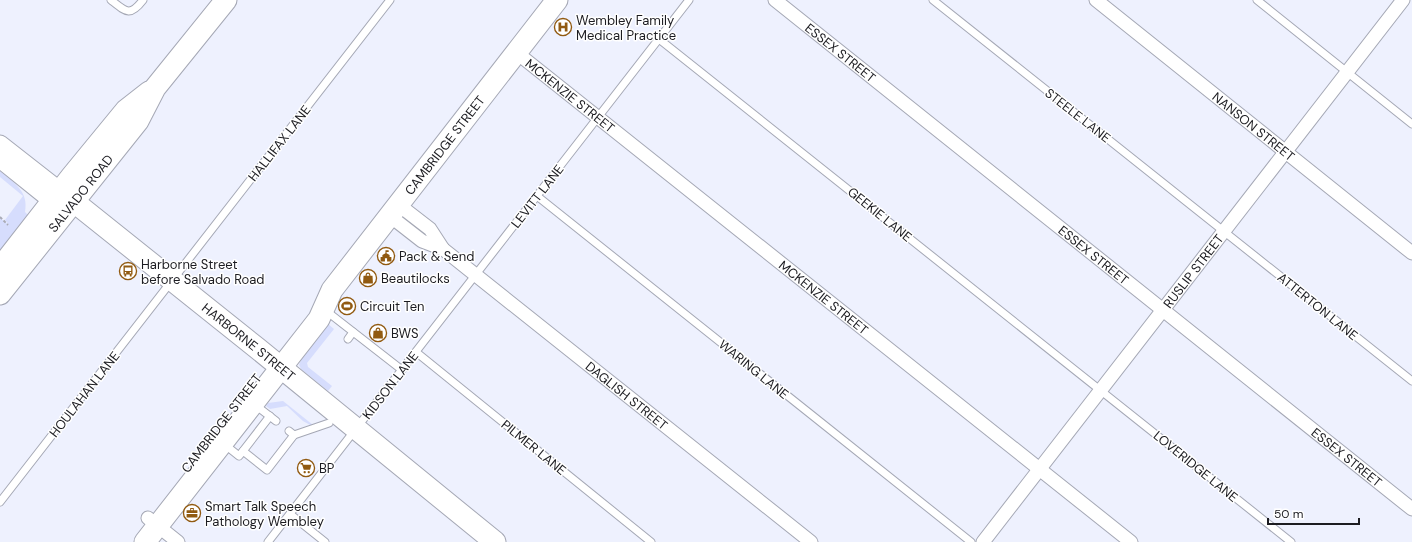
<svg xmlns="http://www.w3.org/2000/svg" width="1412" height="542" font-family="'DM Sans',sans-serif">
	<style>
		.green { fill: #d6ddfd }
		.lines { fill: none; stroke-linecap: round; stroke-linejoin: round }
		.service-casing { stroke: #a5a8b5; stroke-width: 9 }
		.minor-casing { stroke: #a5a8b5; stroke-width: 15 }
		.tertiary-casing { stroke: #a5a8b5; stroke-width: 19 }
		.primary-casing { stroke: #a5a8b5; stroke-width: 23 }
		.path { stroke: #a9abb6; stroke-width: 2; stroke-dasharray: 3 2; stroke-linecap: butt }
		.service { stroke: #fff; stroke-width: 7 }
		.minor { stroke: #fff; stroke-width: 13 }
		.tertiary { stroke: #fff; stroke-width: 17 }
		.primary { stroke: #fff; stroke-width: 21 }
		.labels { text-anchor: middle; stroke-width: 3; stroke-linejoin: round; paint-order: stroke }
		.poi-label { font-size: 13px; fill: #1c1c21; stroke: #fff; text-anchor: start }
		.street-label { font-size: 13px; fill: #1c1c21; stroke: #fff }
	</style>
	<rect width="100%" height="100%" fill="#eef1fe"/>
	<g class="green">
		<path d="M0,171C14,183 29,191 25,212L28,215L0,252V218L9,225L5,220L23,196L0,177Z"/>
		<path d="M328,324L334,329L307,363L308,367L332,386L328,391L301,369L299,365L301,360Z"/>
		<path d="M283,401L313,425L312,426L303,421L287,406L270,409L266,406L268,403Z"/>
	</g>
	<g class="lines">
		<g class="service-casing">
			<g id="service">
				<path d="M111,0C126,12 130,17 143,0"/>
				<path d="M933,0L1412,381"/>
				<path d="M1257,0L1412,124"/>
				<path d="M659,39L1291,542"/>
				<path d="M537,196L971,542"/>
				<path d="M325,310L402,370"/>
				<path d="M348,339L353,332"/>
				<path d="M416,352L651,542"/>
				<path d="M254,404L276,421"/>
				<path d="M289,431L294,435L329,423"/>
				<path d="M224,444L239,456L243,451L267,470L294,435"/>
				<path d="M243,451L270,416"/>
				<path d="M0,502L390,0"/>
				<path d="M290,514L325,542"/>
				<path d="M268,542L689,0"/>
			</g>
		</g>
		<g class="minor-casing">
			<g id="minor">
				<path id="s1" d="M775,0L1412,509"/>
				<path id="s2" d="M1096,0L1412,253"/>
				<path id="s3" d="M517,53L1131,542"/>
				<path id="s4" d="M399,205L430,229L443,249L811,542"/>
				<path d="M390,216L422,241L443,249"/>
				<path d="M148,518L178,542"/>
				<path id="s5" d="M983,542L1403,0"/>
			</g>
		</g>
		<g class="tertiary-casing">
			<g id="tertiary">
				<path d="M0,144L69,198"/>
				<path d="M0,159L62,209"/>
			</g>
		</g>
		<g class="primary-casing">
			<g id="primary">
				<path id="s6" d="M73,201L257,348L495,542"/>
				<path d="M0,268L71,177L126,110L149,92"/>
				<path id="s7" d="M0,294L138,121L155,88L226,0"/>
				<path id="s8" d="M145,542L319,319L332,290L557,0"/>
			</g>
		</g>
		<path class="path" d="M0,217L8,225"/>
		<use href="#service" class="service"/>
		<use href="#minor" class="minor"/>
		<use href="#tertiary" class="tertiary"/>
		<use href="#primary" class="primary"/>
	</g>
	<defs>
		<g id="hospital-ring" transform="scale(0.9)"><circle r="9.5" fill="#fff" stroke="#915a11" stroke-width="1.5"/><path d="M-5-5h3v3.5h4V-5h3V5h-3V1.5h-4V5h-3Z" fill="#915a11"/></g>
		<g id="civic-ring" transform="scale(0.9)"><circle r="9.5" fill="#fff" stroke="#915a11" stroke-width="1.5"/><path d="M-.6-6.5H3V-4.5H.6V-3L4-1V1h2V6H-6V1h2V-1L-.6-3ZM-1.2 2.5V6h2.4V2.5Z" fill="#915a11"/></g>
		<g id="bus-ring" transform="scale(0.9)"><circle r="9.5" fill="#fff" stroke="#915a11" stroke-width="1.5"/><path d="M-5-6H5V4H4V6H2V4H-2V6H-4V4H-5ZM-3.5-4V0h7V-4ZM-3.5 1.2v1.5H-2V1.2ZM2 1.2v1.5H3.5V1.2Z" fill="#915a11"/></g>
		<g id="shop-ring" transform="scale(0.9)"><circle r="9.5" fill="#fff" stroke="#915a11" stroke-width="1.5"/><path d="M-5-2.5h2.3a2.7 3.5 0 0 1 5.4 0H5L5.5 6h-11ZM-1.5-2.5h3a1.5 2.3 0 0 0-3 0Z" fill="#915a11"/></g>
		<g id="stadium-ring" transform="scale(0.9)"><circle r="9.5" fill="#fff" stroke="#915a11" stroke-width="1.5"/><path d="M0-5a6.5 5 0 1 0 0 10a6.5 5 0 1 0 0-10ZM-3.5-1.8h7v3.6h-7Z" fill="#915a11"/></g>
		<g id="supermarket-ring" transform="scale(0.9)"><circle r="9.5" fill="#fff" stroke="#915a11" stroke-width="1.5"/><path d="M-6-5.5h2.5l.6 2H6L4.5 2H-2.5L-4.4-4H-6ZM-1.5 3.2a1.3 1.3 0 1 0 .1 0ZM3 3.2a1.3 1.3 0 1 0 .1 0Z" fill="#915a11"/></g>
		<g id="office-ring" transform="scale(0.9)"><circle r="9.5" fill="#fff" stroke="#915a11" stroke-width="1.5"/><path d="M-6-3h4V-5.5h4V-3h4V5H-6ZM-1-4.5V-3h2v-1.5ZM-6 0V1H6V0Z" fill="#915a11"/></g>
	</defs>
	<g fill-rule="evenodd">
		<use href="#hospital-ring" x="563" y="27"/>
		<use href="#civic-ring" x="386" y="256"/>
		<use href="#bus-ring" x="128" y="271"/>
		<use href="#shop-ring" x="368" y="278"/>
		<use href="#stadium-ring" x="347" y="306"/>
		<use href="#shop-ring" x="378" y="333"/>
		<use href="#supermarket-ring" x="306" y="468"/>
		<use href="#office-ring" x="192" y="513"/>
	</g>
	<g class="labels">
		<g class="poi-label">
			<text x="576" y="25">Wembley Family<tspan x="576" dy="15">Medical Practice</tspan></text>
			<text x="399" y="261">Pack &amp; Send</text>
			<text x="141" y="269">Harborne Street<tspan x="141" dy="15">before Salvado Road</tspan></text>
			<text x="381" y="283">Beautilocks</text>
			<text x="360" y="311">Circuit Ten</text>
			<text x="391" y="338">BWS</text>
			<text x="319" y="473">BP</text>
			<text x="205" y="511">Smart Talk Speech<tspan x="205" dy="15">Pathology Wembley</tspan></text>
		</g>
		<g class="street-label">
			<text dy="5" stroke="none"><textPath href="#s1" startOffset="84">ESSEX STREET</textPath></text>
			<text dy="5" stroke="none"><textPath href="#s3" startOffset="68">MCKENZIE STREET</textPath></text>
			<text transform="translate(1078 115) rotate(38)" y="5">STEELE LANE</text>
			<text dy="5" stroke="none"><textPath href="#s2" startOffset="202">NANSON STREET</textPath></text>
			<text transform="translate(279 143) rotate(-52)" y="5">HALLIFAX LANE</text>
			<text dy="5" stroke="none"><textPath href="#s8" startOffset="498">CAMBRIDGE STREET</textPath></text>
			<text dy="5" stroke="none"><textPath href="#s7" startOffset="129">SALVADO ROAD</textPath></text>
			<text transform="translate(537 196) rotate(-52)" y="5">LEVITT LANE</text>
			<text transform="translate(880 214) rotate(39)" y="5">GEEKIE LANE</text>
			<text dy="5" stroke="none"><textPath href="#s1" startOffset="408">ESSEX STREET</textPath></text>
			<text dy="5" stroke="none"><textPath href="#s5" startOffset="343">RUSLIP STREET</textPath></text>
			<text dy="5" stroke="none"><textPath href="#s3" startOffset="392">MCKENZIE STREET</textPath></text>
			<text transform="translate(1318 306) rotate(39)" y="5">ATTERTON LANE</text>
			<text dy="5" stroke="none"><textPath href="#s6" startOffset="225">HARBORNE STREET</textPath></text>
			<text transform="translate(754 369) rotate(39)" y="5">WARING LANE</text>
			<text transform="translate(390 385) rotate(-52)" y="5">KIDSON LANE</text>
			<text transform="translate(84 394) rotate(-52)" y="5">HOULAHAN LANE</text>
			<text dy="5" stroke="none"><textPath href="#s4" startOffset="298">DAGLISH STREET</textPath></text>
			<text transform="translate(221 423) rotate(-52)" y="5">CAMBRIDGE STREET</text>
			<text transform="translate(534 447) rotate(39)" y="5">PILMER LANE</text>
			<text dy="5" stroke="none"><textPath href="#s1" startOffset="732">ESSEX STREET</textPath></text>
			<text transform="translate(1196 466) rotate(39)" y="5">LOVERIDGE LANE</text>
		</g>
	</g>
	<path d="M1268 518v6h91v-6" fill="none" stroke="#1c1c21" stroke-width="2"/>
	<text x="1274" y="518" font-size="12" fill="#1c1c21" stroke="#ffffff" stroke-width="3" paint-order="stroke">50 m</text>
</svg>
